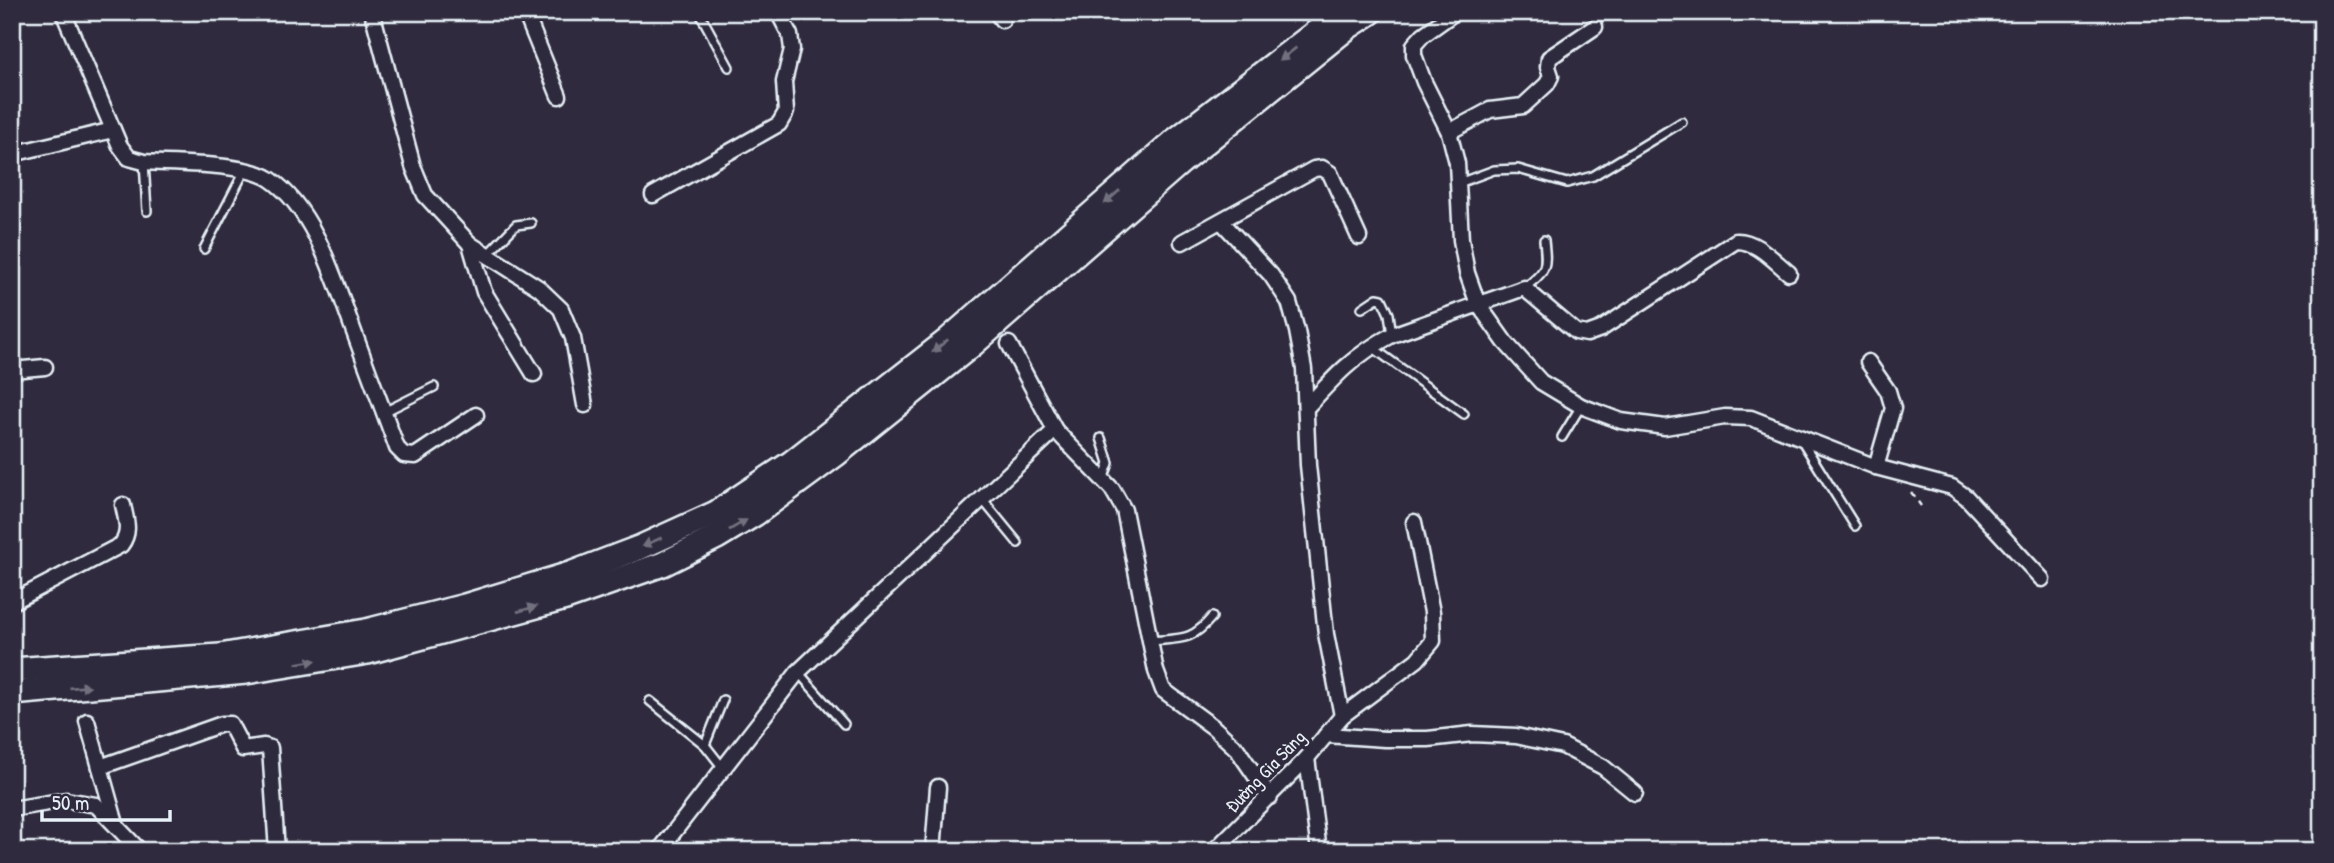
<svg xmlns="http://www.w3.org/2000/svg" width="2334" height="863" font-family="'Patrick Hand',sans-serif">
	<style>
		.lines { fill: none; stroke-linecap: round; stroke-linejoin: round }
		.service-casing { stroke: #e8f1f8; stroke-width: 12 }
		.minor-casing { stroke: #e8f1f8; stroke-width: 19 }
		.trunk-casing { stroke: #e8f1f8; stroke-width: 28 }
		.path { stroke: #e8f1f8; stroke-width: 2.5; stroke-dasharray: 7 5; stroke-linecap: butt }
		.service { stroke: #2f2a3d; stroke-width: 7 }
		.minor { stroke: #2f2a3d; stroke-width: 14 }
		.trunk { stroke: #2f2a3d; stroke-width: 23 }
		.oneway { fill: #70707e }
		.labels { text-anchor: middle; stroke-width: 7; stroke-linejoin: round; paint-order: stroke }
		.street-label { font-size: 19px; fill: #e8f1f8; stroke: #2f2a3d }
	</style>
	<rect width="100%" height="100%" fill="#2f2a3d"/>
	<filter id="ink" filterUnits="userSpaceOnUse"><feTurbulence type="fractalNoise" baseFrequency=".0143" numOctaves="2"/><feDisplacementMap in="SourceGraphic" scale="14" xChannelSelector="R" yChannelSelector="G"/><feConvolveMatrix kernelMatrix="1 2 1 2 8 2 1 2 1" color-interpolation-filters="sRGB"/></filter>
	<g filter="url(#ink)">
		<g class="lines">
			<g class="service-casing">
				<g id="service">
					<path d="M699,12L729,67"/>
					<path d="M144,162L147,211"/>
					<path d="M1459,183L1494,170L1518,169L1567,183L1593,176L1682,122"/>
					<path d="M204,249L245,170"/>
					<path d="M487,255L516,225L531,223"/>
					<path d="M1524,288C1547,271 1547,268 1544,240"/>
					<path d="M1362,308L1377,298L1382,299L1389,314L1392,335"/>
					<path d="M1372,347L1464,414"/>
					<path d="M384,412L434,387"/>
					<path d="M1562,437L1581,406"/>
					<path d="M1101,438L1109,463L1103,480"/>
					<path d="M1802,441L1855,526"/>
					<path d="M982,499L1018,543"/>
					<path d="M1150,641C1181,638 1191,642 1212,617"/>
					<path d="M798,672L844,724"/>
					<path d="M650,701L705,745L723,768"/>
					<path d="M705,745L723,700"/>
				</g>
			</g>
			<g class="minor-casing">
				<g id="minor">
					<path d="M63,12L120,146L129,158L144,162C176,164 245,163 270,179C315,209 336,284 354,332C368,371 383,409 397,448L404,455L415,456L476,415"/>
					<path d="M372,12L413,166L425,195L470,244L539,288L561,309L573,338L585,405"/>
					<path d="M525,12L559,96"/>
					<path d="M996,12L1002,20"/>
					<path d="M1455,12L1423,35L1414,45V55L1424,82L1449,132L1457,163L1461,240L1467,273L1478,304L1505,342L1541,382L1581,406L1621,421L1665,427L1725,417L1751,418L1876,467L1952,487L1966,497L2042,579"/>
					<path d="M1449,132L1490,110L1523,106L1547,84L1551,76L1548,67L1549,58L1595,27"/>
					<path d="M12,154L113,130"/>
					<path d="M653,195L779,124L786,112L784,82L792,49L790,35L778,12"/>
					<path d="M1221,221L1271,275L1289,302L1297,331L1304,369L1308,465L1326,634L1342,716"/>
					<path d="M1182,242L1314,169L1322,168L1330,173L1359,237"/>
					<path d="M470,244L484,292L534,374"/>
					<path d="M1009,344L1055,430L1112,489L1124,510L1156,671L1163,690L1213,727L1237,749L1270,797"/>
					<path d="M1868,362L1888,391L1893,408L1876,467"/>
					<path d="M12,370L45,367"/>
					<path d="M1306,408C1335,376 1353,356 1392,335L1524,288L1576,332L1587,334L1601,329L1736,241C1756,240 1774,261 1789,273"/>
					<path d="M12,602L121,545C131,532 126,520 123,505"/>
					<path d="M87,721L116,824"/>
					<path d="M1326,735L1385,739H1428L1472,734L1516,736L1563,746L1603,767L1635,793"/>
					<path d="M1307,758L1319,851"/>
					<path d="M100,767L222,724H230L243,749L264,746L270,748L277,851"/>
					<path d="M12,809L66,800L96,805L140,851"/>
					<path d="M659,851L798,672L1055,430"/>
					<path d="M933,851L938,787"/>
					<path d="M1214,851L1307,758L1342,716L1417,660L1433,641L1432,612L1414,522"/>
				</g>
			</g>
			<g class="trunk-casing">
				<g id="trunk">
					<path d="M12,670L220,656L366,631L465,606L570,574L641,547L716,513L791,463L948,340L1177,139L1342,12"/>
					<path d="M12,693L246,672L368,652L566,598L663,564L717,537L755,514L835,455L973,344L1181,162L1348,27L1371,12"/>
				</g>
			</g>
			<path class="path" d="M1911,492L1921,506"/>
			<use href="#service" class="service"/>
			<use href="#minor" class="minor"/>
			<use href="#trunk" class="trunk"/>
		</g>
		<defs><path id="oneway-solid" d="M-6-.8H1V-3.2L6.5 0L1 3.2V.8H-6Z" transform="scale(1.75)"/></defs>
		<g class="oneway">
			<use href="#oneway-solid" transform="translate(1288 54) rotate(143)"/>
			<use href="#oneway-solid" transform="translate(1112 197) rotate(139)"/>
			<use href="#oneway-solid" transform="translate(940 346) rotate(141)"/>
			<use href="#oneway-solid" transform="translate(738 525) rotate(-30)"/>
			<use href="#oneway-solid" transform="translate(652 542) rotate(156)"/>
			<use href="#oneway-solid" transform="translate(527 609) rotate(-16)"/>
			<use href="#oneway-solid" transform="translate(306 662) rotate(-9)"/>
			<use href="#oneway-solid" transform="translate(80 687) rotate(-5)"/>
		</g>
	</g>
	<g class="labels">
		<g class="street-label">
			<text transform="translate(1265 771) rotate(-46)" y="7">Đường Gia Sàng</text>
		</g>
	</g>
	<rect width="2334" height="863" fill="none" stroke="#2f2a3d" stroke-width="42"/>
	<rect x="21" y="21" width="2292" height="821" fill="none" stroke="#e8f1f8" stroke-width="2.5" filter="url(#ink)"/>
	<path d="M42 810v10h128v-10" fill="none" stroke="#e8f1f8" stroke-width="3.5"/>
	<text x="52" y="810" font-size="21" fill="#e8f1f8" stroke="#2f2a3d" stroke-width="5" paint-order="stroke">50 m</text>
</svg>
